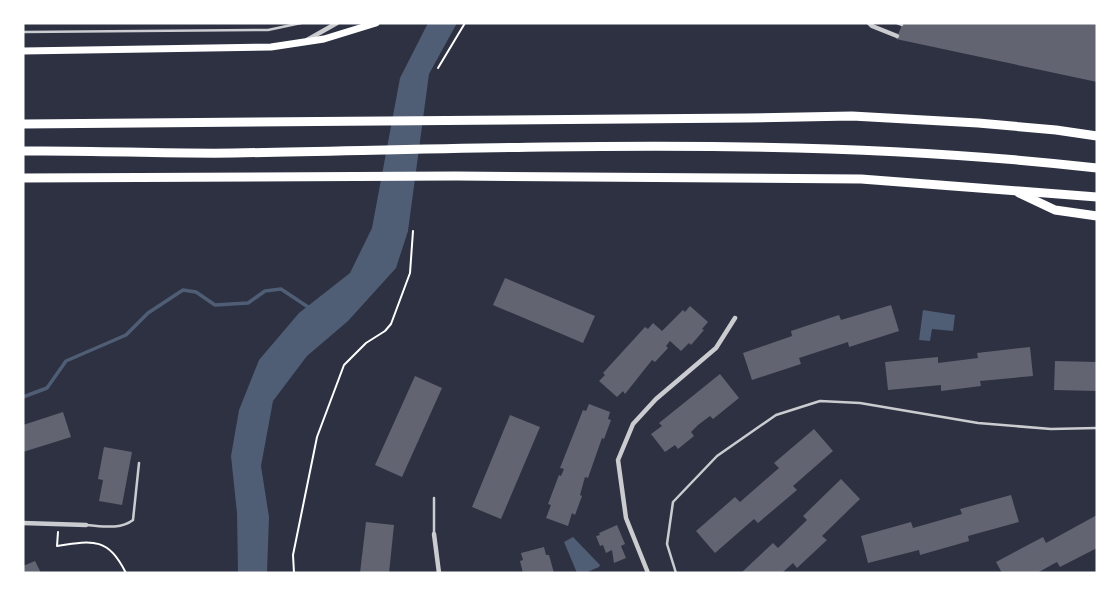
<svg xmlns="http://www.w3.org/2000/svg" width="1120" height="596" font-family="'Open Sans',sans-serif">
	<style>
		.water { fill: #4f5d75 }
		.lines { fill: none; stroke-linecap: round; stroke-linejoin: round }
		.stream { stroke: #4f5d75; stroke-width: 3.5 }
		.building { fill: #626471 }
		.path { stroke: #fff; stroke-width: 2 }
		.service { stroke: #caccd0; stroke-width: 2.5 }
		.minor { stroke: #caccd0; stroke-width: 4.5 }
		.secondary { stroke: #fff; stroke-width: 7 }
		.motorway { stroke: #fff; stroke-width: 9 }
	</style>
	<rect width="100%" height="100%" fill="#2d3142"/>
	<g class="water">
		<path d="M428,23H457L429,74L408,231L396,268L348,321L307,356L273,401L261,466L269,517L267,573H238L237,513L231,456L239,410L259,360L299,313L350,273L372,228L400,78Z"/>
		<path d="M923,310L955,315L953,331L932,329L930,341L919,340Z"/>
		<path d="M573,537L600,565L599,567L585,573H577L564,542Z"/>
	</g>
	<g class="lines">
		<path class="stream" d="M23,397L47,388L66,361L126,335L148,313L183,290L196,292L215,305L248,303L265,291L281,289L308,307"/>
	</g>
	<g class="building">
		<path d="M903,23H1097V82L896,39Z"/>
		<path d="M505,278L595,316L583,343L493,305Z"/>
		<path d="M891,305L899,331L849,347L848,342L799,358L801,364L752,380L743,353L792,336L791,331L839,315L841,320Z"/>
		<path d="M690,306L708,322L702,329L704,330L691,345L689,343L681,351L670,341L666,346L668,348L655,362L652,360L625,394L623,391L617,397L599,381L605,375L603,373L645,327L648,329L653,323L662,331L683,310L685,312Z"/>
		<path d="M1030,347L1033,376L980,381L981,386L941,391V385L888,390L885,362L938,357V363L978,358L977,353Z"/>
		<path d="M1055,361L1097,362V391L1054,390Z"/>
		<path d="M720,374L739,398L713,419L710,416L698,425L691,432L694,436L678,449L675,445L665,452L651,434L662,426L659,423Z"/>
		<path d="M415,376L442,388L402,477L375,465Z"/>
		<path d="M589,404L610,412L608,419L611,420L604,439L602,438L588,478L585,477L583,484L580,495L582,496L575,515L572,513L568,526L546,518L551,505L548,504L559,475L561,476L564,469L560,468L583,410L586,411Z"/>
		<path d="M63,412L71,437L23,452V425Z"/>
		<path d="M510,415L540,427L501,519L472,507Z"/>
		<path d="M814,429L833,451L793,486L797,490L758,523L754,519L715,553L696,531L735,497L740,502L779,468L774,463Z"/>
		<path d="M104,447L132,452L122,505L99,501L103,480L98,479Z"/>
		<path d="M841,479L860,499L822,536L827,540L797,568L793,563L782,573H741L773,543L778,548L807,520L803,516Z"/>
		<path d="M1011,495L1019,522L968,536L969,541L920,555L919,550L868,563L861,536L911,522L913,528L962,514L960,509Z"/>
		<path d="M1097,515V548L1060,567L1057,562L1037,573H1002L996,562L1043,537L1046,543Z"/>
		<path d="M366,522L394,525L389,573H360Z"/>
		<path d="M617,525L625,544L621,546L626,558L614,563L612,550L606,553L603,545L600,546L596,536L600,535L599,533Z"/>
		<path d="M544,547L546,555H549L554,573H523L520,561L523,560L521,553Z"/>
		<path d="M35,561L41,573H23V566Z"/>
	</g>
	<g class="lines">
		<g class="path">
			<path d="M438,68L465,23"/>
			<path d="M58,532L57,546C95,540 108,538 126,573"/>
			<path d="M294,573L293,555L317,437L344,365L366,343L385,331L391,324L410,273L413,231"/>
		</g>
		<g class="service">
			<path d="M897,23L902,25"/>
			<path d="M23,32L268,30L301,23"/>
			<path d="M434,498V533"/>
			<path d="M86,525C102,526 120,530 133,520L139,463"/>
			<path d="M676,573L667,544L673,502L717,456L776,415L820,401L860,403L978,423L1051,429L1097,428"/>
		</g>
		<g class="minor">
			<path d="M869,23L872,26L897,36"/>
			<path d="M307,40L337,23"/>
			<path d="M23,523L86,525"/>
			<path d="M434,534L439,573"/>
			<path d="M648,573L626,518L618,460L633,424L656,399L716,348L735,318"/>
		</g>
		<path class="secondary" d="M23,51L271,47L324,39L376,23"/>
		<g class="motorway">
			<path d="M23,124L747,118L852,116L978,123L1056,130L1097,136"/>
			<path d="M23,151C93,150 163,154 234,153C522,148 810,135 1097,168"/>
			<path d="M23,178L456,176L861,179L1097,197"/>
			<path d="M1019,193L1055,210L1097,216"/>
		</g>
	</g>
	<rect width="1120" height="596" fill="none" stroke="#ffffff" stroke-width="49"/>
</svg>
